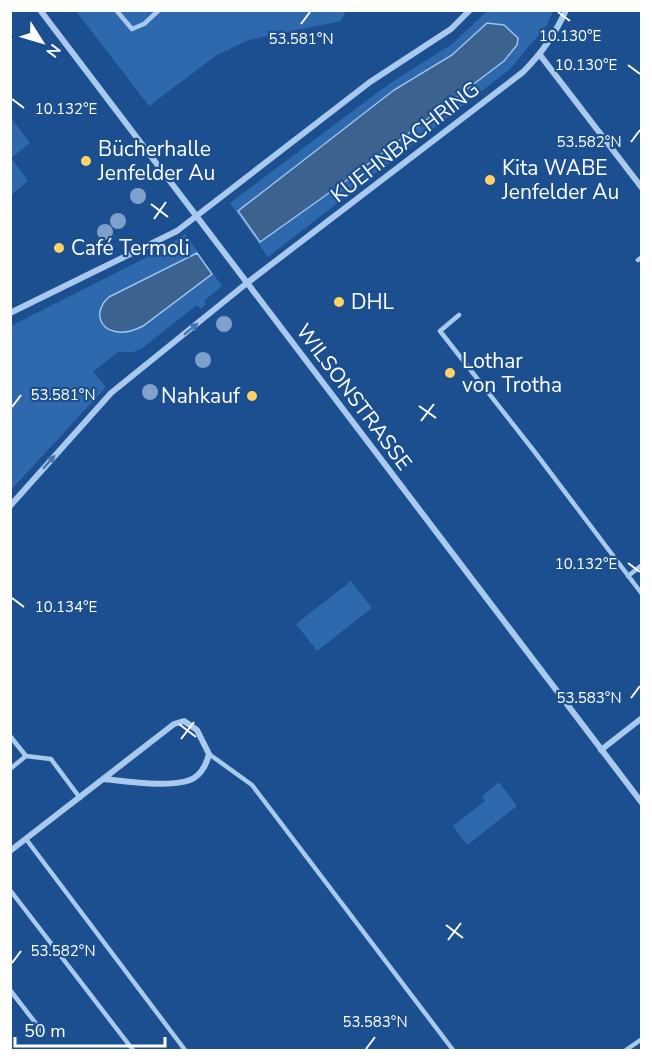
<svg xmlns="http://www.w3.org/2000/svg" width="652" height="1061" font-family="'Nunito Sans',sans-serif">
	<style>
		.green { fill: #2e69ad; fill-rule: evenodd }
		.water { fill: #3c6290; stroke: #9cc4f0; stroke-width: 1.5 }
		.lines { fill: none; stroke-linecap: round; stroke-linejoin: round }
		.lane { stroke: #a9c9ee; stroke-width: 4.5 }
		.street { stroke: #a9c9ee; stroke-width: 6 }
		.tree { fill: #7ea0ca }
		.oneway { fill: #4674ac }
		.ticks { fill: none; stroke: #fff; stroke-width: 2 }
		.poi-dot { fill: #ffd166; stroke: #1b4f8f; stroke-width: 2 }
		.labels { text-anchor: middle; stroke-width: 4.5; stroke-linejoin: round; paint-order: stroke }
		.street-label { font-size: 21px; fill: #fff; stroke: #1b4f8f }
		.poi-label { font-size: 21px; fill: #fff; stroke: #1b4f8f; text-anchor: start }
		.ticks-label { font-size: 15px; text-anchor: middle; fill: #fff; stroke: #1b4f8f; stroke-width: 4.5; stroke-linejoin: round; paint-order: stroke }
	</style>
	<rect width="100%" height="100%" fill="#1b4f8f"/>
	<g class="green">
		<path d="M76,11H346L341,21L249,40L217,55L149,106Z"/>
		<path d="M487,11H553L547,25L510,69L268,257L230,203L389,84L452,44ZM504,25L516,35L518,42L504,61L343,183L259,242L238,211L394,90L452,55L468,41Z"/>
		<path d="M11,118L30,143L11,158L28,181L11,195Z"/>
		<path d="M185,234L222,286L204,301L206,304L201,309L197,305L141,349L133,352H118L93,372L106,387L11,490V326L159,251Z"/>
		<path d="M351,581L372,608L317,651L296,624Z"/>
		<path d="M499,782L517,806L467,845L453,826L485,801L482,796Z"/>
	</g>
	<g class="water">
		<path d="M487,23L504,25L518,38L517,45L504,61L343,183L260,242L238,211L394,90L452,55Z"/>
		<path d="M197,253L212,274L143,326C137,329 131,332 124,332C101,334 91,313 109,297Z"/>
	</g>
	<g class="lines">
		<g class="lane">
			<path d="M116,10L132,29L144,24L159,10"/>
			<path d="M638,260L642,257"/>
			<path d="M459,315L440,331L534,451L642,594"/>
			<path d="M628,576L642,565"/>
			<path d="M10,736L26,756L51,759L80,798"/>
			<path d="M209,754L252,785L453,1050"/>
			<path d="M10,769L26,756"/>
			<path d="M26,839L185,1050"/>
			<path d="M10,890L133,1050"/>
			<path d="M10,990L44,1034"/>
			<path d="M626,1050L642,1039"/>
		</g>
		<g class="street">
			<path d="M40,10L642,803"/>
			<path d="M540,55L642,188"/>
			<path d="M10,313L177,231L370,82L451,29L470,10"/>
			<path d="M10,506L111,393L247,283L523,72C542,53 555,35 566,10"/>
			<path d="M601,750L642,718"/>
			<path d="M10,851L174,724L184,721L197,730L209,754C207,762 202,773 194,778C176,789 125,781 104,779"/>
		</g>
	</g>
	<g class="tree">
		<circle cx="138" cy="196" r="8"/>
		<circle cx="118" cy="221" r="8"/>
		<circle cx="105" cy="232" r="8"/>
		<circle cx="224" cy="324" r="8"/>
		<circle cx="203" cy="360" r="8"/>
		<circle cx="150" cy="392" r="8"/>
	</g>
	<defs><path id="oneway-solid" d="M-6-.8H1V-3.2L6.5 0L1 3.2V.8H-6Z" transform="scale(1.5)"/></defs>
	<g class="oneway">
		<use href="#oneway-solid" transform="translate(191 329) rotate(-39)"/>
		<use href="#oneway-solid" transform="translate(49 462) rotate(-48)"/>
	</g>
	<path class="ticks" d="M558,12L570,21M301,24L310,12M628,65L640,74M12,99L24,108M631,142L640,130M151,204L168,217M154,219L166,202M419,406L436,418M12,407L21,395M421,421L434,404M628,563L640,572M12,598L24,607M631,698L640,686M179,724L196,737M181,739L194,722M446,925L463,938M448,940L461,923M12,963L21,951M366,1049L375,1037"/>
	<g class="poi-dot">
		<circle cx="86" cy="161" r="6"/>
		<circle cx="490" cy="180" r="6"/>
		<circle cx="59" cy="248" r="6"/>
		<circle cx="339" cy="302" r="6"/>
		<circle cx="450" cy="373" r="6"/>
		<circle cx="252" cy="396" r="6"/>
	</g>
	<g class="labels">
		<g class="street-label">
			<text transform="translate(405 142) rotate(-38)" y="7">KUEHNBACHRING</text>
			<text transform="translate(354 397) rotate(53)" y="7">WILSONSTRASSE</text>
		</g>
		<g class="poi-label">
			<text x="98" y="156">Bücherhalle<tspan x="98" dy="24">Jenfelder Au</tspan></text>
			<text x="502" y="175">Kita WABE<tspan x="502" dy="24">Jenfelder Au</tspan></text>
			<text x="71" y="255">Café Termoli</text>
			<text x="351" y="309">DHL</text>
			<text x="462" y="368">Lothar<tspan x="462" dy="24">von Trotha</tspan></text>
			<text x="240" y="403" text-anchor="end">Nahkauf</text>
		</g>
	</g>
	<g class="ticks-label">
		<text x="570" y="41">10.130°E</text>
		<text x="301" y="44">53.581°N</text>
		<text x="586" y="70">10.130°E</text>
		<text x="66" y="114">10.132°E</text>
		<text x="589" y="147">53.582°N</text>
		<text x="63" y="400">53.581°N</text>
		<text x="586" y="569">10.132°E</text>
		<text x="66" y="612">10.134°E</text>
		<text x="589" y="703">53.583°N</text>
		<text x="63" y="956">53.582°N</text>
		<text x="375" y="1027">53.583°N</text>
	</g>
	<rect width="652" height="1061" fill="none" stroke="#ffffff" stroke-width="24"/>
	<g transform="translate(42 42) rotate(127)" stroke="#1b4f8f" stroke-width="4.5" paint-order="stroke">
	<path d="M0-4.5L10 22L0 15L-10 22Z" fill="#ffffff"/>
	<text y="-9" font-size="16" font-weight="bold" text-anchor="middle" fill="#ffffff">N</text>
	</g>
	<path d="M15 1037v9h150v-9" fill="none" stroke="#ffffff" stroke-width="3"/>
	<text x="24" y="1037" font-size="18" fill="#ffffff" stroke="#1b4f8f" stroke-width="4.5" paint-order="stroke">50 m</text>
</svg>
